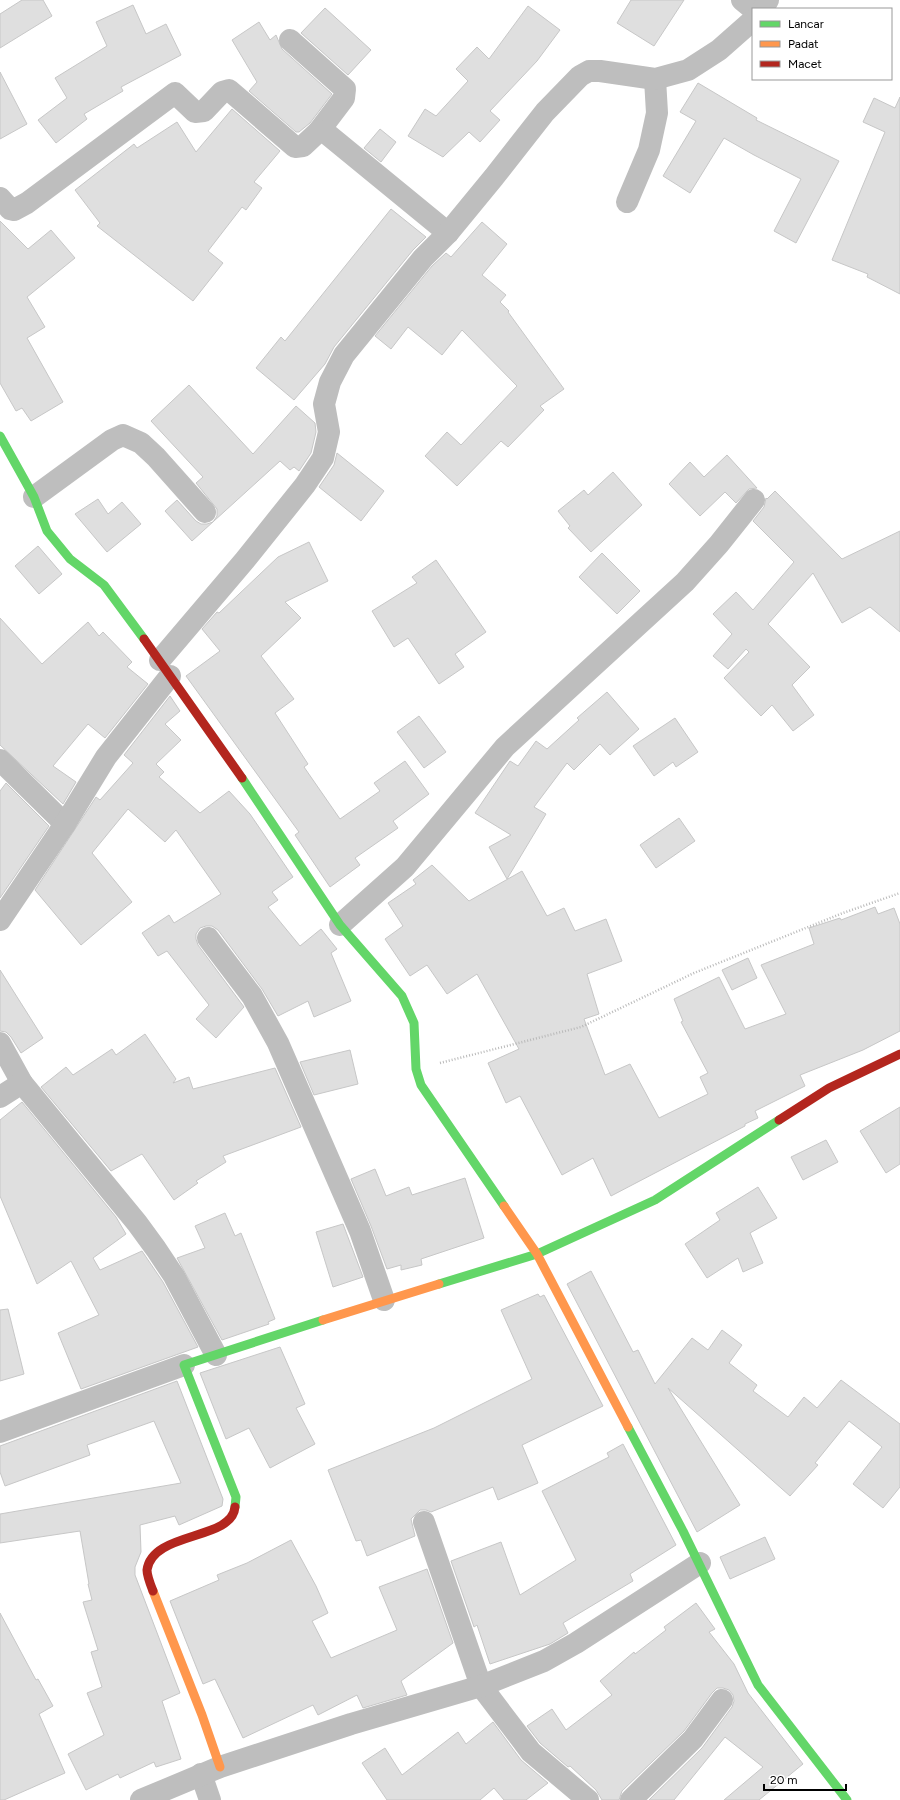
<svg xmlns="http://www.w3.org/2000/svg" width="900" height="1800" font-family="Figtree,sans-serif">
	<style>
		.building { fill: #dfdfdf; stroke: #c7c7c7 }
		.lines { fill: none; stroke-linecap: round; stroke-linejoin: round }
		.path { stroke: #b9b9b9; stroke-width: 2.5; stroke-dasharray: 1 2; stroke-linecap: butt }
		.street { stroke: #bebebe; stroke-width: 22 }
		.fast { stroke: #63d668; stroke-width: 9 }
		.slow { stroke: #ff974d; stroke-width: 9 }
		.jam { stroke: #b3261e; stroke-width: 9 }
	</style>
	<rect width="100%" height="100%" fill="#fff"/>
	<g class="building">
		<path d="M22,0H43L52,16L0,48V14Z"/>
		<path d="M631,0H684L654,46L617,23Z"/>
		<path d="M133,5L146,34L166,24L181,55L121,87L123,91L84,114L87,119L56,143L38,120L67,98L55,78L107,46L96,22Z"/>
		<path d="M528,6L560,30L537,61L490,111L500,120L480,142L469,132L443,157L408,136L425,109L436,116L468,81L456,69L477,47L489,59Z"/>
		<path d="M325,8L371,50L348,75L301,33Z"/>
		<path d="M259,22L270,40L276,35L282,49L332,94L310,123L299,132H296L249,91L257,82L232,40Z"/>
		<path d="M0,72L27,124L0,139Z"/>
		<path d="M698,83L757,118L756,120L839,161L796,243L774,231L801,179L754,155L724,138L690,193L663,176L696,121L680,112Z"/>
		<path d="M900,97V294L867,277L868,274L832,260L885,132L863,122L874,98L895,108Z"/>
		<path d="M232,109L280,151L254,182L262,188L246,210L242,207L208,251L223,263L193,301L97,226L100,223L75,190L134,144L137,148L177,122L196,152Z"/>
		<path d="M380,129L396,142L381,162L364,148Z"/>
		<path d="M391,209L426,237L413,250L334,347L325,364L294,400L256,368L281,337L285,341Z"/>
		<path d="M0,221L28,249L51,230L75,258L27,297L45,327L27,338L63,402L31,421L22,408L16,411L0,383Z"/>
		<path d="M482,222L507,244L482,275L506,295L500,302L509,311L508,312L564,389L540,406L544,410L508,447L501,441L457,486L425,456L447,432L461,445L517,386L462,330L442,355L408,327L391,349L375,336L432,266L446,253L451,257Z"/>
		<path d="M189,385L253,454L296,406L315,423L316,432L311,453L299,471L294,467L290,470L280,461L192,541L165,511L177,500L196,521L201,524H207L213,522L217,516V509L196,483L203,477L151,421Z"/>
		<path d="M337,453L384,491L361,521L319,487L334,465Z"/>
		<path d="M727,455L757,488L749,489L736,503L725,492L700,516L669,484L690,462L704,477Z"/>
		<path d="M613,472L642,505L591,552L568,528L570,526L558,511L584,490L588,495Z"/>
		<path d="M775,491L842,559L900,531V632L870,607L842,623L813,573L768,624L810,667L792,685L814,715L793,731L772,705L761,716L724,678L749,652L746,649L728,669L713,656L732,634L713,614L736,592L753,610L794,562L753,521L764,507L766,498L767,499Z"/>
		<path d="M98,499L108,514L122,502L141,524L107,552L75,514Z"/>
		<path d="M309,542L328,581L285,602L301,618L261,656L294,699L275,713L308,764L304,767L340,819L380,791L374,783L405,761L429,794L393,821L398,828L355,858L360,865L330,887L295,835L299,832L186,676L220,651L202,629L217,612L219,613L278,557Z"/>
		<path d="M38,546L62,574L39,594L15,566Z"/>
		<path d="M602,553L640,591L617,614L579,577Z"/>
		<path d="M436,560L486,632L455,654L464,667L439,684L408,638L394,647L372,611L417,583L412,577Z"/>
		<path d="M0,618L42,664L88,622L99,636L103,632L132,662L127,667L148,684L105,738L88,724L53,766L76,782L63,804L0,745Z"/>
		<path d="M607,692L639,729L610,755L600,744L574,770L567,763L534,807L546,814L507,879L489,847L511,835L475,813L510,761L518,766L536,741L547,749L579,720L577,718Z"/>
		<path d="M170,696L180,711L165,724L181,740L156,764L164,772L159,777L200,813L229,791L250,814L293,877L272,892L278,900L268,907L300,946L321,929L337,949L331,953L351,1001L314,1017L308,1001L278,1016L262,989L218,930L212,926H206L200,928L196,934V939L198,945L244,1007L216,1038L196,1019L209,1005L167,951L158,956L142,933L169,915L174,923L221,894L176,830L165,842L128,809L92,853L132,902L81,945L35,890L96,797L100,800L133,763L124,755Z"/>
		<path d="M419,716L446,752L424,768L397,732Z"/>
		<path d="M675,718L698,752L676,767L673,762L654,776L633,746Z"/>
		<path d="M6,783L49,826L0,898V791Z"/>
		<path d="M679,818L695,841L656,868L640,845Z"/>
		<path d="M432,865L469,901L522,871L547,916L564,908L575,931L606,919L622,961L587,974L599,1014L584,1019L605,1075L630,1064L659,1118L708,1094L700,1077L708,1073L681,1022L683,1021L674,999L719,977L745,1029L786,1014L761,965L814,944L809,928L840,918L841,920L875,907L878,914L894,908L900,924V1031L863,1050L800,1075L805,1086L755,1111L758,1118L745,1124V1126L611,1196L593,1158L562,1175L520,1096L506,1103L488,1063L519,1049L477,974L447,994L427,965L410,976L385,939L403,926L388,903L416,884L413,880Z"/>
		<path d="M748,958L757,978L732,990L722,970Z"/>
		<path d="M0,970L43,1038L21,1053L11,1037L6,1032L0,1031Z"/>
		<path d="M145,1034L176,1079L173,1083L189,1077L193,1089L275,1068L301,1127L223,1156L226,1162L196,1181L198,1183L174,1200L142,1154L111,1171L41,1087L66,1067L73,1075L112,1049L116,1055Z"/>
		<path d="M350,1050L358,1084L314,1095L300,1062Z"/>
		<path d="M22,1102L116,1217L126,1234L93,1258L100,1270L142,1251L163,1282L198,1347L81,1389L58,1333L99,1315L71,1261L37,1284L0,1196V1120Z"/>
		<path d="M900,1107V1164L886,1173L860,1131Z"/>
		<path d="M826,1140L838,1162L803,1180L791,1157Z"/>
		<path d="M375,1169L386,1196L409,1187L412,1195L465,1178L484,1238L421,1259L422,1265L401,1270V1265L387,1269L371,1226L351,1179Z"/>
		<path d="M758,1187L777,1218L750,1233L763,1263L743,1272L738,1258L707,1278L685,1244L720,1220L716,1213Z"/>
		<path d="M225,1213L235,1236L241,1233L275,1319L268,1322L269,1324L222,1340L177,1258L205,1248L195,1226Z"/>
		<path d="M343,1224L363,1277L333,1287L316,1232Z"/>
		<path d="M591,1271L633,1352L638,1350L655,1384L692,1338L708,1350L722,1330L742,1345L729,1363L757,1385L753,1391L788,1417L804,1397L817,1408L841,1380L900,1424V1487L883,1508L853,1484L882,1447L849,1421L815,1463L818,1465L790,1496L668,1388L740,1505L697,1532L567,1284Z"/>
		<path d="M538,1294L540,1297L544,1295L603,1406L522,1445L538,1483L498,1500L493,1487L431,1512L426,1510H420L411,1519L415,1536L367,1556L361,1540L356,1541L328,1470L434,1428L532,1379L501,1310Z"/>
		<path d="M8,1309L24,1374L0,1381V1310Z"/>
		<path d="M280,1347L305,1404L296,1408L315,1444L270,1468L249,1428L226,1439L200,1373Z"/>
		<path d="M177,1381L223,1499L222,1506L179,1525L175,1516L140,1525L141,1552L135,1567V1575L180,1693L162,1701L181,1759L156,1767L154,1762L120,1778L118,1774L86,1790L68,1754L104,1735L87,1693L102,1687L91,1652L98,1650L83,1602L92,1600L88,1584H89L80,1531L0,1543V1514L181,1483L154,1421L87,1445L90,1455L5,1486L0,1472V1446Z"/>
		<path d="M623,1444L676,1545L630,1574L633,1581L563,1623L568,1633L550,1644L490,1664L477,1625L474,1627L451,1561L501,1542L520,1595L576,1560L542,1491L609,1457L607,1453Z"/>
		<path d="M765,1537L775,1559L730,1579L720,1557Z"/>
		<path d="M291,1540L316,1586L328,1613L312,1621L331,1658L397,1630L379,1587L427,1569L453,1643L401,1681L407,1695L363,1708L357,1695L318,1715L313,1705L243,1738L215,1679L203,1684L170,1601L219,1580L217,1575L247,1563Z"/>
		<path d="M696,1603L715,1629L709,1632L734,1664L748,1693L803,1764L759,1800H724L763,1767L725,1737L674,1800H649L702,1748L732,1707L734,1701L733,1695L729,1690L723,1688H717L712,1693L684,1731L622,1791L619,1800H602L596,1790L570,1766L568,1767L540,1743L527,1726L552,1709L566,1730L612,1695L600,1681L634,1652L635,1654L666,1630L664,1627Z"/>
		<path d="M0,1613L36,1680L38,1679L53,1706L39,1714L65,1773L4,1800H0Z"/>
		<path d="M493,1722L521,1760L548,1783L526,1800H504L494,1788L480,1800H387L362,1763L385,1748L402,1775L458,1732L466,1744Z"/>
	</g>
	<g class="lines">
		<path class="path" d="M440,1063L581,1027L694,973L843,913L900,893"/>
		<g class="street">
			<path d="M742,0L753,9"/>
			<path d="M763,9L768,0"/>
			<path d="M290,40L345,89L344,98L319,131"/>
			<path d="M0,198L10,209L14,210L27,203L175,93L195,112L204,111L222,92L229,90L295,147L303,146L319,131L326,133L448,233"/>
			<path d="M627,202L649,150L657,113L655,79"/>
			<path d="M34,497L112,440L123,435L141,443L156,457L205,512"/>
			<path d="M160,660L245,560L305,485L323,458L329,432L324,404L330,382L344,355L423,258L448,233L494,177L545,112L580,76L589,71H600L655,79L688,70L719,50L753,20"/>
			<path d="M0,760L65,824"/>
			<path d="M0,920L65,824L106,757L170,676"/>
			<path d="M340,925L405,867L505,747L685,582L719,544L754,500"/>
			<path d="M208,938L252,996L278,1043L360,1231L384,1300"/>
			<path d="M0,1043L22,1083"/>
			<path d="M0,1097L22,1083L137,1223L156,1249L174,1276L216,1355"/>
			<path d="M0,1432L184,1365"/>
			<path d="M424,1522L481,1686L531,1752L588,1800"/>
			<path d="M201,1774L210,1800"/>
			<path d="M141,1800L220,1767L351,1724L481,1686L544,1661L576,1643L700,1563"/>
			<path d="M631,1800L693,1739L722,1700"/>
		</g>
		<g class="fast">
			<path d="M0,436L34,497L47,531L70,559L104,585L144,639"/>
			<path d="M242,778L340,925L402,996L414,1023L416,1069L421,1085L504,1206"/>
			<path d="M439,1284L537,1254L655,1200L779,1120"/>
			<path d="M628,1427L683,1531L758,1685L847,1800"/>
			<path d="M235,1507L236,1497L184,1365L323,1320"/>
		</g>
		<g class="slow">
			<path d="M504,1206L537,1254L628,1427"/>
			<path d="M323,1320L439,1284"/>
			<path d="M153,1591L202,1715L220,1767"/>
		</g>
		<g class="jam">
			<path d="M144,639L242,778"/>
			<path d="M779,1120L829,1088L900,1054"/>
			<path d="M153,1591C151,1586 147,1576 147,1570C152,1531 232,1541 235,1507"/>
		</g>
	</g>
	<rect x="752" y="8" width="140" height="72" fill="#ffffff" stroke="#999999"/>
	<rect x="760" y="21" width="20" height="6" fill="#63d668" stroke="#999999"/>
	<text x="788" y="28" font-size="12" fill="#000000">Lancar</text>
	<rect x="760" y="41" width="20" height="6" fill="#ff974d" stroke="#999999"/>
	<text x="788" y="48" font-size="12" fill="#000000">Padat</text>
	<rect x="760" y="61" width="20" height="6" fill="#b3261e" stroke="#999999"/>
	<text x="788" y="68" font-size="12" fill="#000000">Macet</text>
	<path d="M764 1784v6h82v-6" fill="none" stroke="#000000" stroke-width="2"/>
	<text x="770" y="1784" font-size="12" fill="#000000" stroke="#ffffff" stroke-width="3" paint-order="stroke">20 m</text>
</svg>
